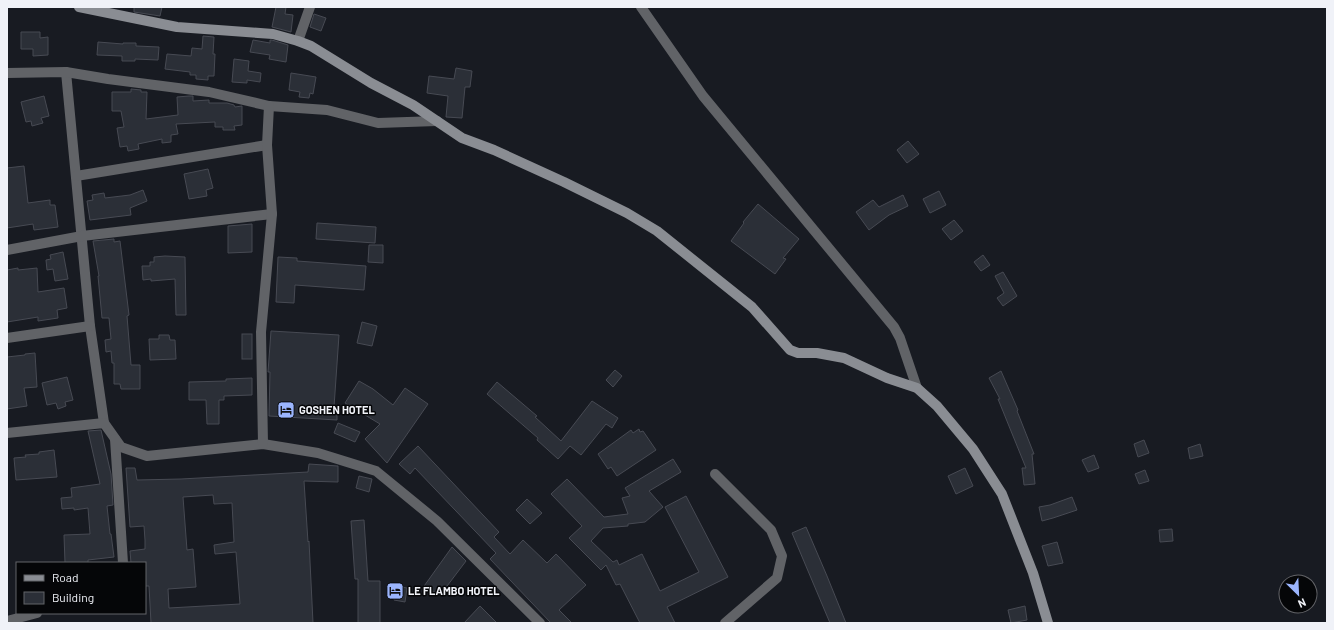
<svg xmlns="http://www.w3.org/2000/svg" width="1334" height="630" font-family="Barlow,sans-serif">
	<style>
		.building { fill: #2b2f37; stroke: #474a53; fill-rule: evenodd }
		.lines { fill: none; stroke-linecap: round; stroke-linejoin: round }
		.street { stroke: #616367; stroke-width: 10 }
		.secondary { stroke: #8a8d93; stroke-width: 10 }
		.labels { text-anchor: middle; stroke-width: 3; stroke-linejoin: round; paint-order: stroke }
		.poi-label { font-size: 11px; font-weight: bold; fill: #f0f2f8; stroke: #050608; text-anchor: start }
	</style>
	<rect width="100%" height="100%" fill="#181b22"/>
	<g class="building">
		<path d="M134,7H162L160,16L134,12Z"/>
		<path d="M276,7H286L285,14L293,15L291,32L272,27Z"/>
		<path d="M314,14L326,18L321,31L310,27Z"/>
		<path d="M21,32H40V38L48,37V55L33,56V49H21Z"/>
		<path d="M203,36L214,37L213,54H215L214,76H208V80L196,79V75H190V72L165,69L167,54L191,56L192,48L202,49Z"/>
		<path d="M253,40L270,43V40H272L288,45L286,62L269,59L270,55L250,52Z"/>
		<path d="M98,42L123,44V43H136V46L159,47L158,60L135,59V61H122V56L97,55Z"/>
		<path d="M234,59L249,61L248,71L261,73L260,82L247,80V83L232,82Z"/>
		<path d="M456,68L472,71L470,87H465L462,118L446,117L448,96L427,93L429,76L454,79Z"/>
		<path d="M291,73L316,77L313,94L310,93L309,98L299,97L300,92L289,90Z"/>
		<path d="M131,89L141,90V92H147L146,119L178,115L177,97L189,96H193V101L209,100V103H227L234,105L235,107L242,106V125L234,126L235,130H223V127H215V122L176,124L178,134L171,135V142L162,143V139L138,144L139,149L128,151L127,146L120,147L117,128L124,127L121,111H112V92H131Z"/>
		<path d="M44,96L49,116L41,118L43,123L32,126L31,121L26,122L21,102Z"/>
		<path d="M908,141L919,154L907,163L897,150Z"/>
		<path d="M24,166L28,203L50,200V205H55L58,227L34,230L33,224L7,228V168Z"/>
		<path d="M208,169L213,188L206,190L207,196L189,199L184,174Z"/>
		<path d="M143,190L147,201L130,208L131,215L90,220L87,201L93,200L92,195L104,193L105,198L130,195Z"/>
		<path d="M939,191L946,205L930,213L923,199Z"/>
		<path d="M903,195L908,206L889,215L869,230L856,212L873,200L879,207Z"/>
		<path d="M758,204L799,239L783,258L786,259L775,274L731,241L744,223L743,222Z"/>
		<path d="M954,220L963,231L951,240L942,229Z"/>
		<path d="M317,223L376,227L375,243L316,239Z"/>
		<path d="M252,224V252L228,253V226Z"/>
		<path d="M114,239V242L120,241L129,315L127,316L131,365H140V389H121L120,384H114V363H112L111,351L106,352L105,340L111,339L109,318H102L98,276H99L93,241Z"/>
		<path d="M369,245H383V263L368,262Z"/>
		<path d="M63,252L68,279L55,281L53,269L47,270L46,260L51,259L50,255Z"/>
		<path d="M983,255L990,265L981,271L974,262Z"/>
		<path d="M165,256L185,257L186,315H176L175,279L151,281V279L143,280L142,266H150V262H154V257Z"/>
		<path d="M278,257L297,258V261L366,266L364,290L295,285L294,303L276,302Z"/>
		<path d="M18,268V270L37,268L38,292L64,288L67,308L57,310L58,318L38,321V317L7,322V270Z"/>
		<path d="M1003,272L1017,296L1003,306L997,298L1004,293L995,276Z"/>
		<path d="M362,322L377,326L372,346L357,343Z"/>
		<path d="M271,331L339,335L334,407L337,408V420L269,416L270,372H268Z"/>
		<rect x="242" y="334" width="10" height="25"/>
		<path d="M159,335H169L170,340H175L176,359L150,360L149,339H159Z"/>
		<path d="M35,353L37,387L24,388L27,406L7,409V357L25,355V354Z"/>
		<path d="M615,370L622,376L613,387L606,380Z"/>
		<path d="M1001,371L1018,410L1017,411L1034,454H1032L1035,484L1024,485L1022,468H1026L998,399H1000L989,378Z"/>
		<path d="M67,377L73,400L65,402L66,406L58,409L56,403L47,405L42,383Z"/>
		<path d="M252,378V395L224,396V400H219V424H207L206,400H189V382L226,381V379Z"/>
		<path d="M359,381L373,389L393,405L405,388L428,404L387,463L365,439L380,424L345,403Z"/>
		<path d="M497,382L537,416L535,417L561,441L592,401L618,418L612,428L606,424L581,455L570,446L558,459L537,440L538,438L487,394Z"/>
		<path d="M338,423L360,432L355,442L334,433Z"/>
		<path d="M639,429L640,432L643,431L656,450L617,476L611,467L608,469L598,454L631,430L633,433Z"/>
		<path d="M101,430L111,474L113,505L107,506L110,534H111L114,557L88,560V563H65L64,535L90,534L88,508L74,510V508L62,509L61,498L72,497L71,488L100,484L88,431Z"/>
		<path d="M1144,440L1149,453L1138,457L1134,444Z"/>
		<path d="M1200,444L1203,456L1190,459L1188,448Z"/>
		<path d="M418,446L499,532L494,537L510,554L523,540L547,563L556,554L586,585L559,610L572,623H551L490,559L496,553L415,468L410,474L399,464Z"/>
		<path d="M54,450L57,477L16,480L14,458L26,457L25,455L39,454V452Z"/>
		<path d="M1094,455L1099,468L1088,472L1082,460Z"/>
		<path d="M673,459L681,472L649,491L663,507L645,522L628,524V526L603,528L591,541L613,562L617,560L619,565L642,554L660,591L699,572L665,507L686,496L728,577L667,607L675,623H640L620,584L616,585L606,565L601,570L569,538L582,526L551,494L567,479L604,517L628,514L622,498L630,496L625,488Z"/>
		<path d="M309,464L338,466V482L304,481L308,542L309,541L313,623H151L149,586H145V563H131L130,551L145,549V540L144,526L130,527L126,468H135L137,480L181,479L308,472ZM213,495L214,504L232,503L234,542L214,545L215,554L236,552L240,604L169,608L168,589L196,587L193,549L187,550L183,497Z"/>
		<path d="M965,468L973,486L956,494L948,476Z"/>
		<path d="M1145,470L1149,481L1139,484L1135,474Z"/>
		<path d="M359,476L372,479L369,492L356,488Z"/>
		<path d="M1072,497L1077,510L1053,518L1042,521L1039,507L1050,505Z"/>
		<path d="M527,499L542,513L530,524L516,510Z"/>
		<path d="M364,520L368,581H380V623H358V579H355L351,521Z"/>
		<path d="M806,527L827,576L846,623H830L792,533Z"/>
		<path d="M1172,529L1173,541L1160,542L1159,530Z"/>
		<path d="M1057,542L1063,563L1048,566L1042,546Z"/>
		<path d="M452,547L466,561L441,594L422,589Z"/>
		<path d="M396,586L407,588L405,602L394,600Z"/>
		<path d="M480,606L497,623H464Z"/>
		<path d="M1025,606L1027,620L1011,623L1008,610Z"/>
	</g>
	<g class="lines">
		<g class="street">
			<path d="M641,7L703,96L894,327L900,338L917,388"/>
			<path d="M298,41L310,7"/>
			<path d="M66,72L90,326L104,423"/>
			<path d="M7,73L66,72L108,79L209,92L269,106L327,110L378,123L437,121"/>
			<path d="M76,176L267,145"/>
			<path d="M7,250L82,236L272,214"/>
			<path d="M7,338L90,326"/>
			<path d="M7,433L104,423L121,447L147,456L263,444L318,453L376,471L437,521L540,623"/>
			<path d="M115,439L123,563"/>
			<path d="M263,444L261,332L272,214L267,145L269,106"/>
			<path d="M715,474L771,530L782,556L777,578L725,623"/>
			<path d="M7,621L37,613"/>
		</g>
		<path class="secondary" d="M79,7L177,27L273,34L298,41L311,46L371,83L413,105L462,138L494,150L564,182L627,213L657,231L752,307L790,350L798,353H817L844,358L887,378L917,388L937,406L973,449L1002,494L1033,573L1048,623"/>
	</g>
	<defs>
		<g id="hotel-square" transform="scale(0.9)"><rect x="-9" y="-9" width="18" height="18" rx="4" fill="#9bb5fd" stroke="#050608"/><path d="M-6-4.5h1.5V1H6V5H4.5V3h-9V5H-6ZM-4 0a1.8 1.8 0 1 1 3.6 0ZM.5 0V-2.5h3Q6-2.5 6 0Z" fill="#111"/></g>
	</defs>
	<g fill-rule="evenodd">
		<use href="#hotel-square" x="286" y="410"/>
		<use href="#hotel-square" x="395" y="591"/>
	</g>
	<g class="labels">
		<g class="poi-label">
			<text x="299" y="414">GOSHEN HOTEL</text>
			<text x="408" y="595">LE FLAMBO HOTEL</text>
		</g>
	</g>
	<rect width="1334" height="630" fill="none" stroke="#f0f2f8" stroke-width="16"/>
	<rect x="16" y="562" width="130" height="52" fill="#050608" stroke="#636468"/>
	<rect x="24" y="575" width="20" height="6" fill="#8a8d93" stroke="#636468"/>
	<text x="52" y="582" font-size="12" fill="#f0f2f8">Road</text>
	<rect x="24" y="592" width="20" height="12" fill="#2b2f37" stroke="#636468"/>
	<text x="52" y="602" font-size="12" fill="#f0f2f8">Building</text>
	<g transform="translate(1298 594) rotate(156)"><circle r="19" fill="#050608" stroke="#636468"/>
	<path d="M0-3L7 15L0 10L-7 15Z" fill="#9bb5fd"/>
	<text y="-6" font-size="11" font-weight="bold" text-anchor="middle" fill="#f0f2f8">N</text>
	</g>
</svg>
